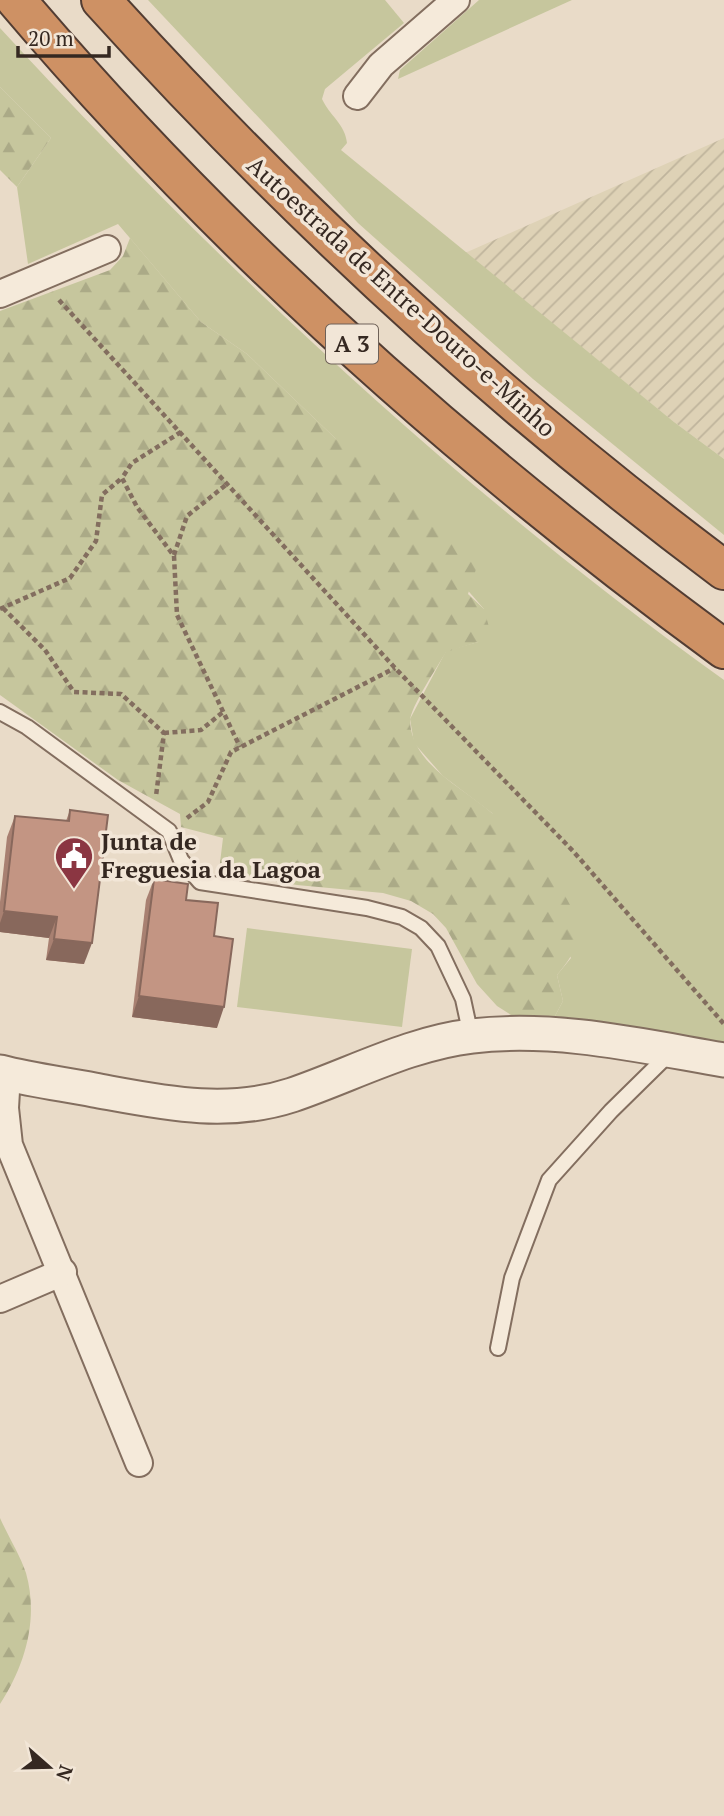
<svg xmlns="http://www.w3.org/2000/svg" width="724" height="1816" font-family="'PT Serif',serif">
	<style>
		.farmland { fill: url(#farmland-furrows) }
		.green { fill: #c6c69d }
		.forest { fill: url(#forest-firs) }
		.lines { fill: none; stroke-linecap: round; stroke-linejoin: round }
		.service-casing { stroke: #836e5f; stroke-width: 18 }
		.minor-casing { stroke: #836e5f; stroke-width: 30 }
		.tertiary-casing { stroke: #836e5f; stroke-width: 37 }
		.motorway-casing { stroke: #523d33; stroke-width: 42 }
		.path { stroke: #836e5f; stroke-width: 4.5; stroke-dasharray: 5 3.5; stroke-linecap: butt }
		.service { stroke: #f5eada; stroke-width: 14 }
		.minor { stroke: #f5eada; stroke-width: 26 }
		.tertiary { stroke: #f5eada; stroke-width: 33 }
		.motorway { stroke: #ce9164; stroke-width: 38 }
		.wall { fill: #a88071 }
		.shaded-wall { fill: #88685c }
		.building { fill: #c39583; stroke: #88685c; stroke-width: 2 }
		.labels { text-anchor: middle; stroke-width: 7; stroke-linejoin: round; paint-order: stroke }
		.shield { fill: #f2e6d7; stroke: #6e6158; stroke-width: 2 }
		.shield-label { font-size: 23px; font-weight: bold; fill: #352821 }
		.street-label { font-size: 24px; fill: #352821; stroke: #f2e6d7 }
		.poi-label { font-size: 24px; font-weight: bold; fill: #352821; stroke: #f2e6d7; text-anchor: start }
	</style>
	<defs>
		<pattern id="farmland-furrows" width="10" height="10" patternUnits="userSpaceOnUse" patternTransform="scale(1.75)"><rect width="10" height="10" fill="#ded2b6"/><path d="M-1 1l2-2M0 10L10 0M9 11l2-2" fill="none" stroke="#bfb49c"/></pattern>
		<pattern id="forest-firs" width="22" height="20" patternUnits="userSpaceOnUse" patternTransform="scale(1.75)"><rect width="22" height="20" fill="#c6c69d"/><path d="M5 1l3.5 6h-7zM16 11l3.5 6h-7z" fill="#abaa87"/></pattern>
	</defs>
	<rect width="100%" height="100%" fill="#e9dbc8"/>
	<path class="farmland" d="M724,138V459L674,422L465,253Z"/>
	<g class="green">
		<path d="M148,0H385L404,23L325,89L322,99C330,116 345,124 347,143L341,150L674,422L724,459V535L533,379L358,223Z"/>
		<path d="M479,0H572L398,79L400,70Z"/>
		<path d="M0,28C221,268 459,490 724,680V1045L555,1016L563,1001L557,975L571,958L492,813L443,776L414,743L410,719L446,651L478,642L484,609L335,438L247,354L201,322L118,224L28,264L17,187L51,138L0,87Z"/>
		<path d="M247,928L412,949L402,1027L237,1007Z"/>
	</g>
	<g class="forest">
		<path d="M0,87L51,138L17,187L0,170Z"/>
		<path d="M130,238L201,322L247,354L335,438L478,563L468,594L484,609L489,627L478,642L446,652C438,666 409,709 410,722C413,766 464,788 493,814C518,838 579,896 578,933C577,950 567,963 557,975L563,1001L555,1016L511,1015L497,1006L477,984L446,928L433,914L411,901L383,893L297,885L219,871L223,838L181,827L180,814L118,780L0,695V311L110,270L123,256Z"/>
		<path d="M0,1518C8,1536 20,1555 26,1573C39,1619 25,1666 0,1704Z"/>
	</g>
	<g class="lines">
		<g class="service-casing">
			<g id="service">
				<path d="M0,712L27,727L169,831L181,860L200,882L367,908L402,917L421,928L438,946L463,999L471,1036"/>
				<path d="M498,1348L512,1278L549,1180L611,1111L671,1052"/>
			</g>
		</g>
		<g class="minor-casing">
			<g id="minor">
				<path d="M357,96L381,65L456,0"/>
				<path d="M0,294L107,249"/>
				<path d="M7,1074L5,1108L9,1145L139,1463"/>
				<path d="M0,1299L63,1272"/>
			</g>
		</g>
		<g class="tertiary-casing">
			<path id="tertiary" d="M0,1072C30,1080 63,1084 94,1090C160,1102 225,1117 292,1095C351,1075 410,1043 472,1036C556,1026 642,1046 724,1060"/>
		</g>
		<g class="motorway-casing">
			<g id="motorway">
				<path d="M16,0C223,244 466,460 724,649"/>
				<path d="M101,0C291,210 497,400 724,570"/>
			</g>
		</g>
		<g class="path">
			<path d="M59,300L395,668L573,851L724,1024"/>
			<path d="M181,432L132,463L122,478L137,507L174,556L177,615L240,747"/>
			<path d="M174,555L187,516L227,484"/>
			<path d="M3,608L45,650L74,692L121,694L164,733L156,796"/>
			<path d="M0,609L70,578L96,541L102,495L122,478"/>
			<path d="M164,733L201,730L223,712"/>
			<path d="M187,818L208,802L231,752L395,668"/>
		</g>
		<use href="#service" class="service"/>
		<use href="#minor" class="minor"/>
		<use href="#tertiary" class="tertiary"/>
		<use href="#motorway" class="motorway"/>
	</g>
	<g class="wall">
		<path d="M70,810L84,964L46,960L49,938L0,932V902L7,837L15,816L66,821Z"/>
		<path d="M154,879L214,936L217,1028L132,1017L146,900Z"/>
	</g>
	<g class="shaded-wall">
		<path d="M4,911L57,917L49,938L0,932V923Z"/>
		<path d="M54,939L92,943L84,964L46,960Z"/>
		<path d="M139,996L224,1007L217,1028L132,1017Z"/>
	</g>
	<g class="building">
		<path d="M70,810L108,815L92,943L54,939L57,917L4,911L15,816L69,821Z"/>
		<path d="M154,879L188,884L186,900L218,903L214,936L233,939L224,1007L139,996Z"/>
	</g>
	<defs>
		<g id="civic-pin" transform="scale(2.0125)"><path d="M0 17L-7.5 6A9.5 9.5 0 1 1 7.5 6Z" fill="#8b3642" stroke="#f2e6d7"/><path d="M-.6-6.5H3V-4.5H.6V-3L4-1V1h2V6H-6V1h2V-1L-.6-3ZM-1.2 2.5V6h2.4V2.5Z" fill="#fff"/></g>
	</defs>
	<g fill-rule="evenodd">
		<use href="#civic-pin" x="74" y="856"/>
	</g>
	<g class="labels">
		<rect class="shield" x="326" y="324.5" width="52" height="39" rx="5"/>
		<g class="shield-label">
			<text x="352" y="352">A 3</text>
		</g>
		<g class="street-label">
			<text transform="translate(401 297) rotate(42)" y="8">Autoestrada de Entre-Douro-e-Minho</text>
		</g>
		<g class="poi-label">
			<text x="101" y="850">Junta de<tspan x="101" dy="28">Freguesia da Lagoa</tspan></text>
		</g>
	</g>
	<g transform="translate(49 1767) rotate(110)" stroke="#f2e6d7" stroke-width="5" paint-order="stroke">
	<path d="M0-5L12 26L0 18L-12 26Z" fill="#352821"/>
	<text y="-10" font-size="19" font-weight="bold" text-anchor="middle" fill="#352821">N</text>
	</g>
	<path d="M18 46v10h91v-10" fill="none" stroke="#352821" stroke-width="3.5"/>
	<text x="28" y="46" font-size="21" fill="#352821" stroke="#f2e6d7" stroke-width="5" paint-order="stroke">20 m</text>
</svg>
